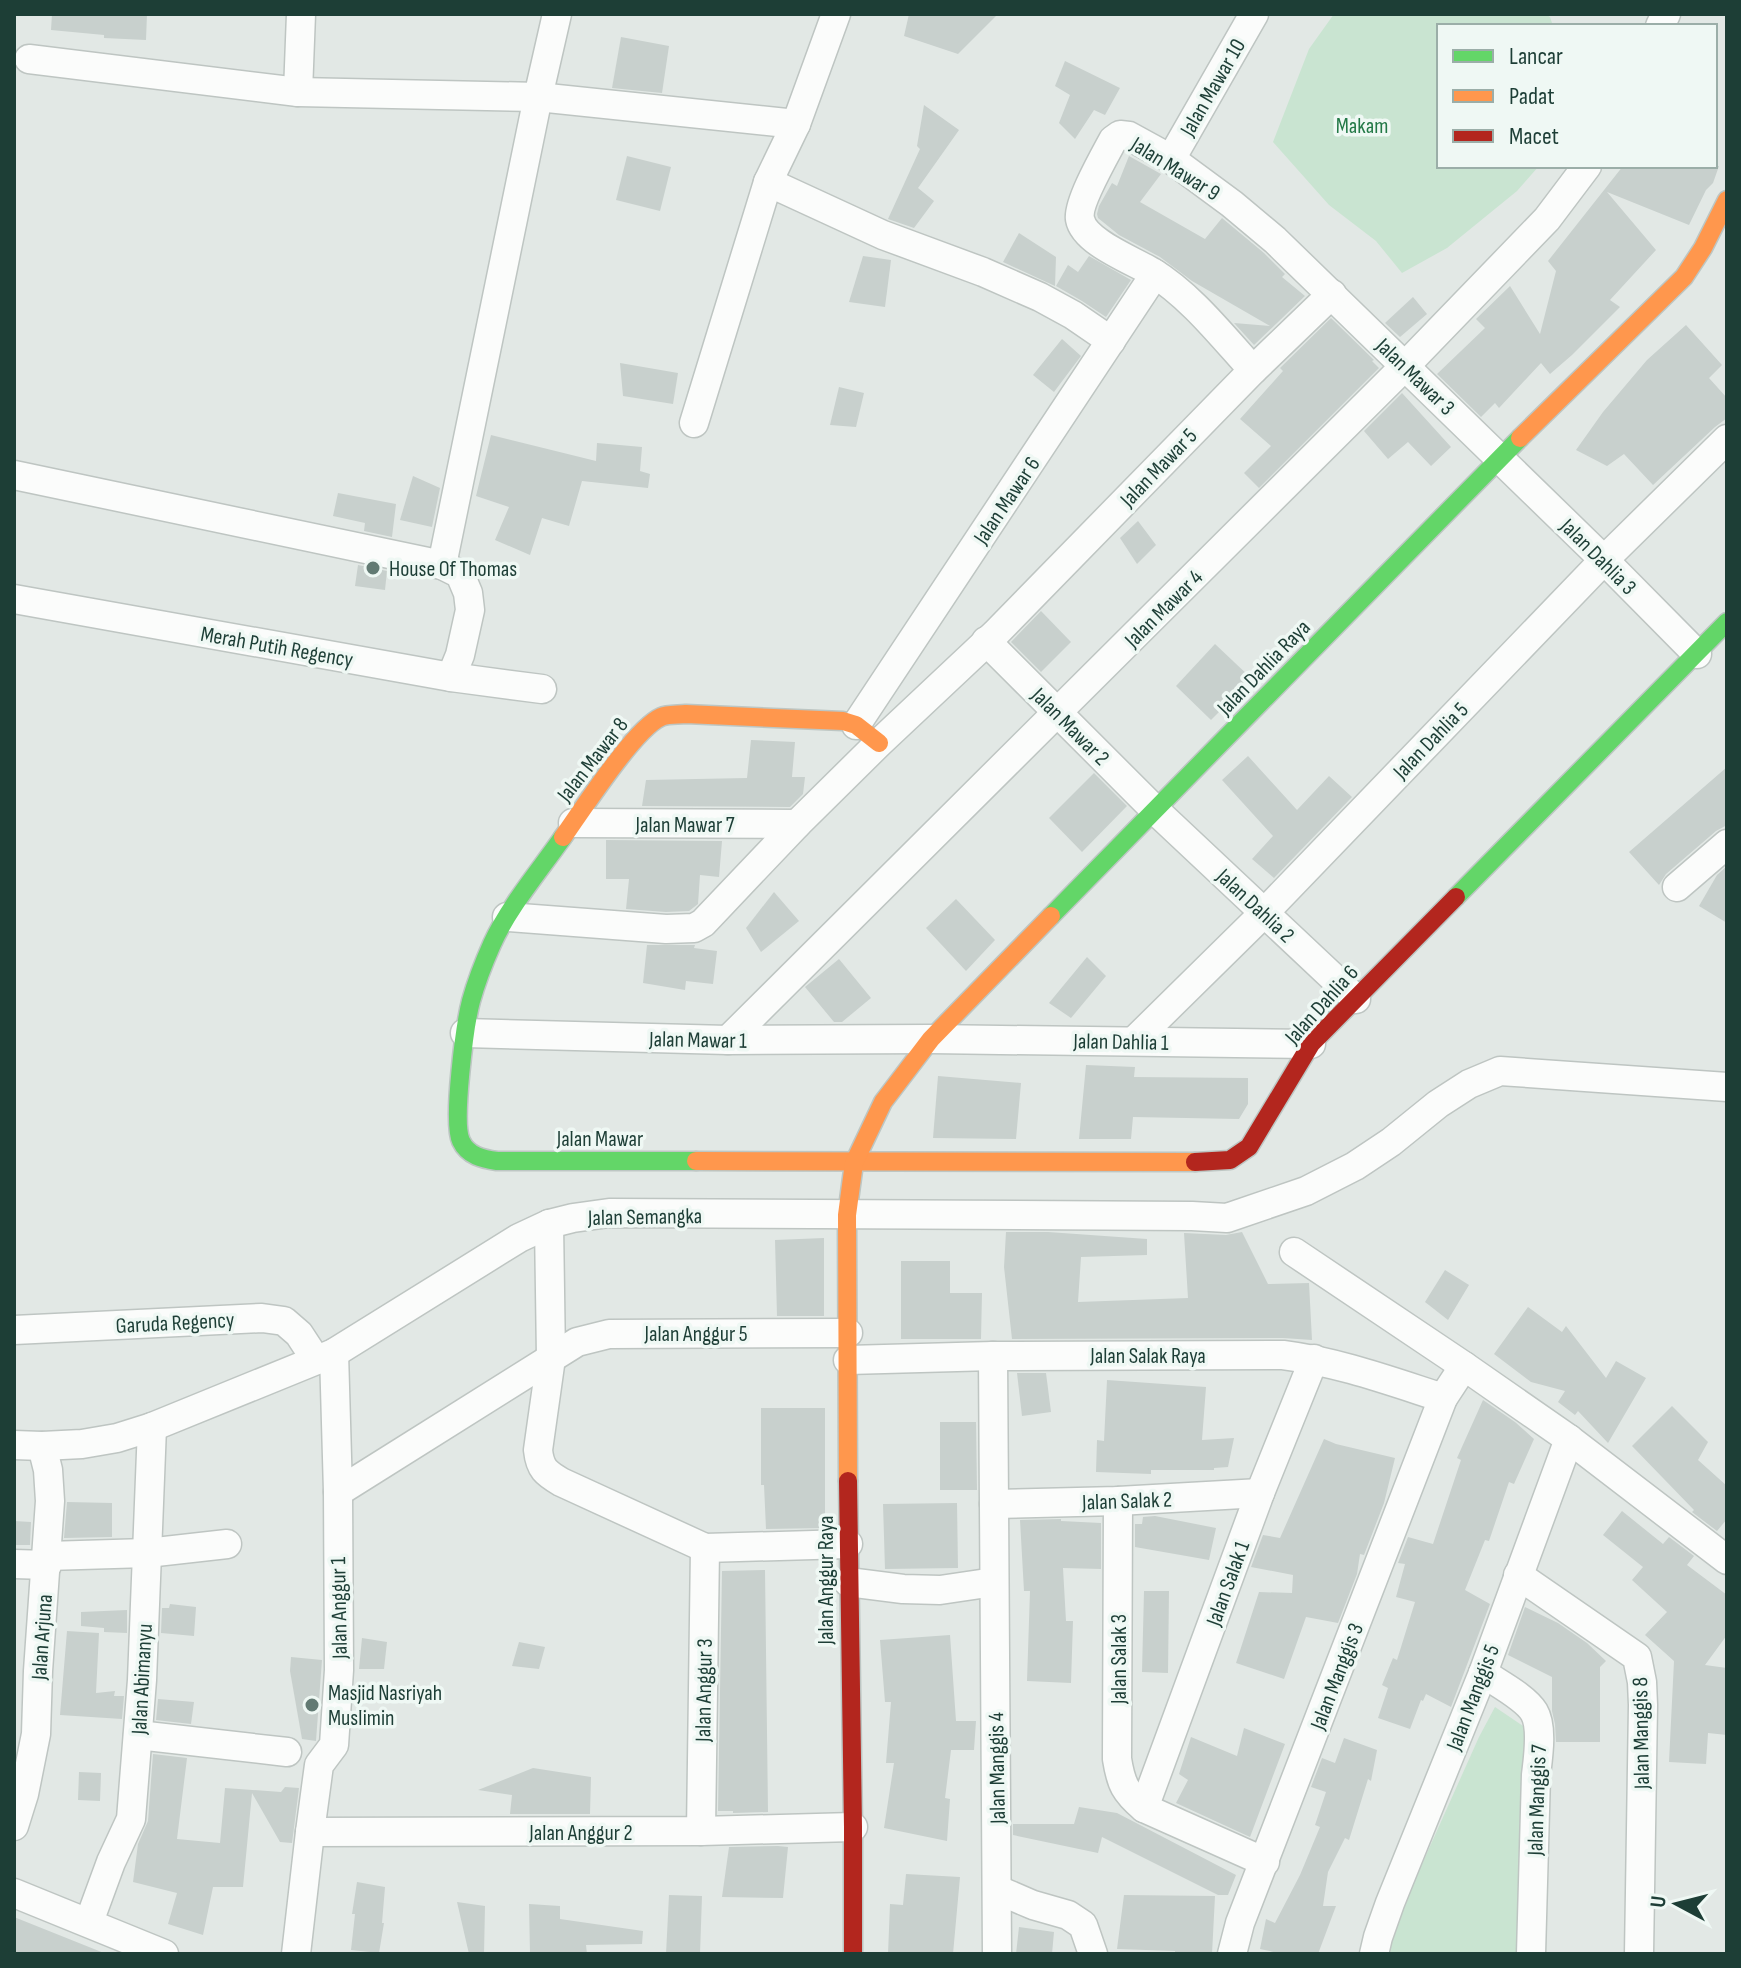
<svg xmlns="http://www.w3.org/2000/svg" width="1741" height="1968" font-family="'Sofia Sans Condensed',sans-serif">
	<style>
		.green { fill: #c9e4d1 }
		.building { fill: #c8d0cd }
		.lines { fill: none; stroke-linecap: round; stroke-linejoin: round }
		.street-casing { stroke: #bec5c2; stroke-width: 31 }
		.fast-casing { stroke: #bdc6c3; stroke-width: 21 }
		.slow-casing { stroke: #bdc6c3; stroke-width: 21 }
		.jam-casing { stroke: #bdc6c3; stroke-width: 21 }
		.street { stroke: #fbfcfb; stroke-width: 28 }
		.fast { stroke: #63d668; stroke-width: 18 }
		.slow { stroke: #ff974d; stroke-width: 18 }
		.jam { stroke: #b3261e; stroke-width: 18 }
		.poi-dot { fill: #627a73; stroke: #eff8f4; stroke-width: 3 }
		.labels { text-anchor: middle; stroke-width: 7; stroke-linejoin: round; paint-order: stroke }
		.street-label { font-size: 22px; fill: #1d3e36; stroke: #eff8f4 }
		.park-label { font-size: 22px; fill: #237947; stroke: #eff8f4 }
		.poi-label { font-size: 22px; fill: #1d3e36; stroke: #eff8f4; text-anchor: start }
	</style>
	<rect width="100%" height="100%" fill="#e2e8e5"/>
	<g class="green">
		<path d="M1334,14H1545L1550,17L1553,26H1439V166H1539L1517,191L1447,248L1402,273L1376,241L1329,205L1273,142L1309,49Z"/>
		<path d="M1495,1707L1526,1728L1523,1954H1385L1401,1911L1479,1737Z"/>
	</g>
	<g class="building">
		<path d="M52,14H147L146,40L104,38V35L51,30Z"/>
		<path d="M909,14H998L958,54L904,36Z"/>
		<path d="M621,37L669,46L662,93L612,88Z"/>
		<path d="M1065,61L1120,88L1105,115L1094,110L1075,139L1059,123L1070,95L1055,86Z"/>
		<path d="M924,105L959,130L918,188L934,201L914,228L888,219L920,149L917,146Z"/>
		<path d="M627,156L671,167L660,211L616,200Z"/>
		<path d="M1129,156L1161,174L1140,202L1205,239L1222,218L1264,253L1285,274L1282,277L1305,296L1254,345L1234,323L1270,326L1192,281L1160,257L1119,235L1098,218L1097,214L1099,206L1112,183L1117,186Z"/>
		<path d="M1623,166H1719L1713,183L1706,190L1689,225L1607,192L1656,250L1610,300L1620,307L1572,355L1550,374L1541,363L1499,408L1495,403L1481,417L1437,374L1485,328L1476,319L1510,286L1540,334L1556,271L1548,261Z"/>
		<path d="M1019,233L1056,257L1055,286L1003,262Z"/>
		<path d="M863,256L891,260L885,307L849,302Z"/>
		<path d="M1089,256L1131,280L1106,317L1082,301L1056,286L1068,265L1078,272Z"/>
		<path d="M1413,297L1427,314L1400,337L1385,323Z"/>
		<path d="M1331,318L1374,360L1372,361L1379,368L1259,488L1244,473L1271,446L1240,419L1283,371L1280,368Z"/>
		<path d="M1686,325L1722,365L1709,378L1727,398V418L1715,427L1653,485L1624,454L1607,466L1576,450L1603,412L1647,360Z"/>
		<path d="M1062,339L1081,356L1054,392L1033,375Z"/>
		<path d="M620,363L678,373L673,404L623,396Z"/>
		<path d="M839,387L864,393L856,427L830,425Z"/>
		<path d="M1402,393L1451,447L1431,466L1408,442L1388,459L1364,431Z"/>
		<path d="M491,435L596,461L597,443L642,447L640,471L650,474L648,488L582,481L569,526L542,518L530,555L495,540L509,507L476,496Z"/>
		<path d="M413,476L440,488L432,527L400,520Z"/>
		<path d="M338,493L396,504L392,537L364,531L365,523L333,516Z"/>
		<path d="M1138,521L1156,545L1137,564L1120,538Z"/>
		<path d="M358,565L387,571L385,590L355,586Z"/>
		<path d="M1041,611L1071,642L1041,672L1011,642Z"/>
		<path d="M1215,644L1252,679L1211,720L1176,686Z"/>
		<path d="M751,740L795,742L792,777H805L803,794L790,807L642,806L646,780L747,778Z"/>
		<path d="M1248,756L1297,810L1329,776L1352,797L1274,878L1252,859L1273,836L1222,780Z"/>
		<path d="M1727,767V825L1716,831L1666,874L1659,885L1629,852Z"/>
		<path d="M1094,773L1127,806L1082,852L1049,818Z"/>
		<path d="M606,840L722,841L719,877L700,875L698,904L689,911L666,912L626,909L629,879H606Z"/>
		<path d="M1727,866V923L1699,906L1717,875Z"/>
		<path d="M774,892L799,921L761,952L746,928Z"/>
		<path d="M956,899L995,940L966,971L926,928Z"/>
		<path d="M647,945H695L694,948L717,951L713,984L686,981L685,990L643,983Z"/>
		<path d="M1087,957L1106,976L1071,1018L1049,1003Z"/>
		<path d="M839,959L871,998L842,1022H834L805,987Z"/>
		<path d="M1086,1065L1135,1067L1134,1077L1248,1078V1104L1239,1119L1133,1117L1131,1139H1079Z"/>
		<path d="M938,1076L1021,1083L1016,1139L933,1138Z"/>
		<path d="M1006,1232H1048L1147,1239V1255L1081,1257L1078,1302L1188,1298L1184,1233L1226,1235L1242,1232L1268,1284L1309,1283L1312,1340L1283,1338L1012,1339L1004,1267Z"/>
		<path d="M824,1238V1316H777L775,1240Z"/>
		<path d="M901,1261H950V1293H982L981,1339H901Z"/>
		<path d="M1445,1270L1469,1285L1448,1320L1425,1302Z"/>
		<path d="M1528,1307L1562,1332L1566,1326L1606,1378L1616,1361L1646,1378L1608,1443L1578,1411L1575,1415L1558,1402L1565,1391L1531,1382L1494,1354Z"/>
		<path d="M1017,1373H1046L1051,1412L1022,1416Z"/>
		<path d="M1107,1380L1206,1387L1202,1440L1234,1438L1228,1467L1214,1468V1470H1151V1474L1096,1472L1097,1440L1104,1441Z"/>
		<path d="M1483,1400L1515,1422L1534,1439L1514,1484L1509,1482L1489,1541L1485,1540L1465,1590L1490,1604L1451,1707L1426,1694L1423,1701L1421,1700L1410,1729L1378,1718L1388,1688L1382,1685L1393,1658L1397,1660L1415,1602L1396,1597L1405,1564L1398,1563L1408,1537L1433,1544L1461,1460L1457,1458Z"/>
		<path d="M1672,1406L1708,1442L1698,1460L1727,1486V1519L1717,1531L1692,1512L1694,1510L1632,1446Z"/>
		<path d="M761,1408H825V1528L766,1529L764,1485H761Z"/>
		<path d="M940,1422H976L977,1490H940Z"/>
		<path d="M1324,1439L1336,1444L1395,1458L1384,1503L1364,1555L1360,1554L1357,1574L1338,1623L1306,1617L1284,1679L1236,1663L1259,1592L1292,1593L1293,1575L1251,1567L1263,1535L1280,1538Z"/>
		<path d="M67,1502L112,1503V1537L64,1538Z"/>
		<path d="M957,1503L958,1568L885,1569L883,1504Z"/>
		<path d="M1622,1511L1663,1544L1669,1537L1694,1556L1687,1565L1727,1595V1635L1705,1665L1727,1668V1735L1708,1733L1706,1764L1669,1762L1674,1661L1645,1635L1667,1612L1632,1580L1643,1567L1603,1535Z"/>
		<path d="M1155,1516L1216,1528L1209,1560L1135,1547V1524H1142L1143,1517Z"/>
		<path d="M1061,1519V1521L1101,1523V1569L1063,1568L1066,1621H1073L1071,1683L1027,1681L1030,1591H1024L1020,1520Z"/>
		<path d="M14,1521L31,1522L30,1545H14Z"/>
		<path d="M765,1570L768,1812L733,1813V1811H718L722,1571Z"/>
		<path d="M1144,1591H1169L1168,1673L1142,1672Z"/>
		<path d="M170,1604L196,1607L194,1636L161,1633L162,1608H169Z"/>
		<path d="M1525,1607L1558,1623L1587,1643L1606,1661L1600,1667V1742H1556L1555,1724L1552,1711V1677L1508,1655Z"/>
		<path d="M127,1610V1633L104,1632V1628L81,1626V1612Z"/>
		<path d="M67,1631L99,1633L96,1693L115,1691L114,1696H124L122,1719L60,1715Z"/>
		<path d="M950,1635L956,1721H976L974,1750H951L945,1798L950,1799L947,1841L884,1828L894,1763H886L891,1702H885L880,1640Z"/>
		<path d="M362,1638L387,1642L384,1669H359Z"/>
		<path d="M519,1642L545,1647L539,1669L512,1666Z"/>
		<path d="M291,1657L322,1660L316,1741L302,1739L290,1671Z"/>
		<path d="M158,1699L194,1702L191,1724L156,1720Z"/>
		<path d="M1244,1728L1285,1744L1250,1837L1176,1803L1188,1780L1179,1774L1191,1737L1237,1756Z"/>
		<path d="M1344,1738L1377,1750L1371,1781L1368,1779L1349,1840L1345,1838L1328,1872L1323,1906H1336L1318,1954H1283L1260,1949L1266,1919L1275,1923L1300,1875L1320,1827L1315,1825L1326,1792L1311,1787L1322,1758L1335,1763Z"/>
		<path d="M153,1754L187,1758L177,1839L220,1843L225,1788L281,1792L285,1787L299,1788L292,1843L280,1842L252,1793L243,1887H213L203,1935L168,1924L177,1893L133,1882L138,1844L148,1821Z"/>
		<path d="M533,1768L591,1777L590,1814H510L512,1795L478,1790Z"/>
		<path d="M79,1772L101,1773L100,1801L78,1800Z"/>
		<path d="M1079,1807L1117,1813L1236,1875L1228,1895H1218L1102,1837L1098,1853L1013,1835V1824H1074Z"/>
		<path d="M778,1846L788,1847L783,1898L722,1897L729,1847Z"/>
		<path d="M906,1874L960,1877L953,1954H888L890,1904L903,1905Z"/>
		<path d="M357,1882L385,1887L382,1923H384L379,1953L351,1950L355,1914H352Z"/>
		<path d="M669,1895L702,1896L700,1954H666Z"/>
		<path d="M1124,1895L1215,1896L1212,1954H1175V1951L1117,1949Z"/>
		<path d="M457,1902L485,1906L484,1954H469Z"/>
		<path d="M529,1904L560,1906V1919L643,1931L642,1944L586,1945L587,1954H530Z"/>
		<path d="M14,1917L104,1953L103,1954H14Z"/>
		<path d="M1019,1927L1054,1932L1052,1954H1016Z"/>
	</g>
	<g class="lines">
		<g class="street-casing">
			<g id="street">
				<path d="M1660,26L1666,14"/>
				<path d="M29,59L298,92L538,97L796,124"/>
				<path d="M298,92L301,14"/>
				<path d="M1171,159L1254,14"/>
				<path d="M768,182L883,235L983,272L1040,297L1073,315L1111,341"/>
				<path d="M1253,370C1222,336 1191,296 1152,272C1132,260 1084,242 1080,219C1077,204 1105,155 1113,140L1120,135L1129,136L1171,159L1232,204L1275,240L1604,560L1697,654"/>
				<path d="M694,423L768,182L796,124L836,14"/>
				<path d="M14,475L442,565L460,574L468,593L470,610L460,655L451,677"/>
				<path d="M442,565L538,97L557,14"/>
				<path d="M14,599L451,677L542,689"/>
				<path d="M986,641L1156,811L1356,999"/>
				<path d="M856,725L1155,274"/>
				<path d="M573,823L797,824"/>
				<path d="M1677,887L1727,844"/>
				<path d="M507,917L666,929L694,928L703,923L797,824L879,743L995,634L1253,370L1332,294"/>
				<path d="M465,1033L728,1040L931,1039L1311,1044"/>
				<path d="M728,1040L1405,366L1547,219L1587,166"/>
				<path d="M1134,1041L1264,913L1604,560L1727,439"/>
				<path d="M549,1224L551,1358L538,1450C540,1469 546,1473 561,1482L705,1548L848,1544"/>
				<path d="M1294,1252L1464,1366L1569,1439L1727,1560"/>
				<path d="M14,1330L262,1318L284,1321L299,1334L316,1360"/>
				<path d="M993,1356L997,1954"/>
				<path d="M848,1360L993,1356L1283,1355C1338,1362 1390,1381 1443,1398"/>
				<path d="M14,1445L42,1446L82,1444L117,1438L152,1427L334,1353L519,1238L549,1224L573,1218L609,1213L1192,1216L1227,1218L1306,1191L1355,1166L1391,1142L1438,1104L1469,1084L1500,1071L1727,1087"/>
				<path d="M338,1492L577,1342L609,1334L848,1333"/>
				<path d="M1118,1501L1117,1759C1121,1784 1125,1792 1144,1808L1265,1862"/>
				<path d="M994,1504L1118,1501L1260,1493"/>
				<path d="M47,1556L147,1553L227,1544"/>
				<path d="M14,1564L47,1565"/>
				<path d="M1518,1575L1637,1657L1642,1682L1643,1705L1639,1954"/>
				<path d="M848,1582L903,1589L940,1590L994,1582"/>
				<path d="M1483,1673C1497,1683 1525,1697 1534,1712C1543,1727 1538,1758 1536,1775L1531,1954"/>
				<path d="M138,1735L287,1752"/>
				<path d="M1144,1808L1260,1493L1314,1359"/>
				<path d="M14,1826L24,1794L36,1734L38,1671L50,1501L48,1470L42,1446"/>
				<path d="M701,1831L705,1548"/>
				<path d="M310,1832L701,1831L853,1827"/>
				<path d="M998,1890L1033,1905L1068,1915L1083,1925L1093,1954"/>
				<path d="M14,1893L164,1954"/>
				<path d="M89,1922L111,1862L131,1819L142,1680L152,1427"/>
				<path d="M296,1954L310,1832L319,1765L334,1745L339,1670L338,1492L334,1353"/>
				<path d="M1232,1954L1240,1923L1443,1398L1464,1366"/>
				<path d="M1374,1954L1378,1937L1390,1903L1483,1673L1569,1439"/>
			</g>
		</g>
		<g class="fast-casing">
			<g id="fast">
				<path d="M563,837C540,870 508,908 492,944C484,962 476,983 471,1001C465,1024 452,1122 461,1141C468,1156 483,1159 497,1161H696"/>
				<path d="M1456,897L1727,622"/>
				<path d="M1051,916L1520,438"/>
			</g>
		</g>
		<g class="slow-casing">
			<g id="slow">
				<path d="M1520,438L1684,277L1703,248L1727,200"/>
				<path d="M563,837C583,809 634,729 661,717C668,714 678,715 686,714L843,721L856,725L879,743"/>
				<path d="M696,1161L1195,1162"/>
				<path d="M848,1481L847,1215L854,1163L883,1102L931,1039L1051,916"/>
			</g>
		</g>
		<g class="jam-casing">
			<g id="jam">
				<path d="M1195,1162L1230,1160L1249,1147L1311,1044L1456,897"/>
				<path d="M848,1481L853,1827V1954"/>
			</g>
		</g>
		<use href="#street" class="street"/>
		<use href="#fast" class="fast"/>
		<use href="#slow" class="slow"/>
		<use href="#jam" class="jam"/>
	</g>
	<g class="poi-dot">
		<circle cx="373" cy="568" r="8"/>
		<circle cx="312" cy="1705" r="8"/>
	</g>
	<g class="labels">
		<g class="street-label">
			<text transform="translate(1212 87) rotate(-60)" y="8">Jalan Mawar 10</text>
			<text transform="translate(1176 168) rotate(32)" y="8">Jalan Mawar 9</text>
			<text transform="translate(1416 376) rotate(44)" y="8">Jalan Mawar 3</text>
			<text transform="translate(1158 467) rotate(-46)" y="8">Jalan Mawar 5</text>
			<text transform="translate(1006 500) rotate(-56)" y="8">Jalan Mawar 6</text>
			<text transform="translate(1599 556) rotate(45)" y="8">Jalan Dahlia 3</text>
			<text transform="translate(1163 608) rotate(-45)" y="8">Jalan Mawar 4</text>
			<text transform="translate(277 646) rotate(10)" y="8">Merah Putih Regency</text>
			<text transform="translate(1263 667) rotate(-46)" y="8">Jalan Dahlia Raya</text>
			<text transform="translate(1071 726) rotate(45)" y="8">Jalan Mawar 2</text>
			<text transform="translate(1430 740) rotate(-46)" y="8">Jalan Dahlia 5</text>
			<text transform="translate(592 759) rotate(-52)" y="8">Jalan Mawar 8</text>
			<text x="685" y="832">Jalan Mawar 7</text>
			<text transform="translate(1256 905) rotate(43)" y="8">Jalan Dahlia 2</text>
			<text transform="translate(1321 1004) rotate(-48)" y="8">Jalan Dahlia 6</text>
			<text transform="translate(698 1039) rotate(1)" y="8">Jalan Mawar 1</text>
			<text transform="translate(1121 1041) rotate(1)" y="8">Jalan Dahlia 1</text>
			<text x="600" y="1146">Jalan Mawar</text>
			<text transform="translate(645 1216) rotate(-1)" y="8">Jalan Semangka</text>
			<text transform="translate(175 1322) rotate(-3)" y="8">Garuda Regency</text>
			<text x="696" y="1341">Jalan Anggur 5</text>
			<text x="1148" y="1363">Jalan Salak Raya</text>
			<text transform="translate(1127 1500) rotate(-2)" y="8">Jalan Salak 2</text>
			<text transform="translate(825 1580) rotate(-90)" y="8">Jalan Anggur Raya</text>
			<text transform="translate(1227 1583) rotate(-70)" y="8">Jalan Salak 1</text>
			<text transform="translate(338 1608) rotate(-91)" y="8">Jalan Anggur 1</text>
			<text transform="translate(41 1637) rotate(-86)" y="8">Jalan Arjuna</text>
			<text transform="translate(1118 1659) rotate(-90)" y="8">Jalan Salak 3</text>
			<text transform="translate(1336 1676) rotate(-69)" y="8">Jalan Manggis 3</text>
			<text transform="translate(141 1679) rotate(-87)" y="8">Jalan Abimanyu</text>
			<text transform="translate(703 1690) rotate(-89)" y="8">Jalan Anggur 3</text>
			<text transform="translate(1472 1697) rotate(-69)" y="8">Jalan Manggis 5</text>
			<text transform="translate(1640 1733) rotate(-91)" y="8">Jalan Manggis 8</text>
			<text transform="translate(996 1768) rotate(-91)" y="8">Jalan Manggis 4</text>
			<text transform="translate(1536 1800) rotate(-88)" y="8">Jalan Manggis 7</text>
			<text x="581" y="1840">Jalan Anggur 2</text>
		</g>
		<g class="park-label">
			<text x="1362" y="133">Makam</text>
		</g>
		<g class="poi-label">
			<text x="389" y="576">House Of Thomas</text>
			<text x="328" y="1700">Masjid Nasriyah<tspan x="328" dy="25">Muslimin</tspan></text>
		</g>
	</g>
	<rect width="1741" height="1968" fill="none" stroke="#1d3e36" stroke-width="32"/>
	<rect x="1437" y="24" width="280" height="144" fill="#eff8f4" stroke="#9baea8" stroke-width="2"/>
	<rect x="1453" y="50" width="40" height="12" fill="#63d668" stroke="#9baea8" stroke-width="2"/>
	<text x="1509" y="64" font-size="24" fill="#1d3e36">Lancar</text>
	<rect x="1453" y="90" width="40" height="12" fill="#ff974d" stroke="#9baea8" stroke-width="2"/>
	<text x="1509" y="104" font-size="24" fill="#1d3e36">Padat</text>
	<rect x="1453" y="130" width="40" height="12" fill="#b3261e" stroke="#9baea8" stroke-width="2"/>
	<text x="1509" y="144" font-size="24" fill="#1d3e36">Macet</text>
	<g transform="translate(1677 1904) rotate(277)" stroke="#eff8f4" stroke-width="6" paint-order="stroke">
	<path d="M0-6L14 30L0 20L-14 30Z" fill="#1d3e36"/>
	<text y="-12" font-size="22" font-weight="bold" text-anchor="middle" fill="#1d3e36">U</text>
	</g>
</svg>
